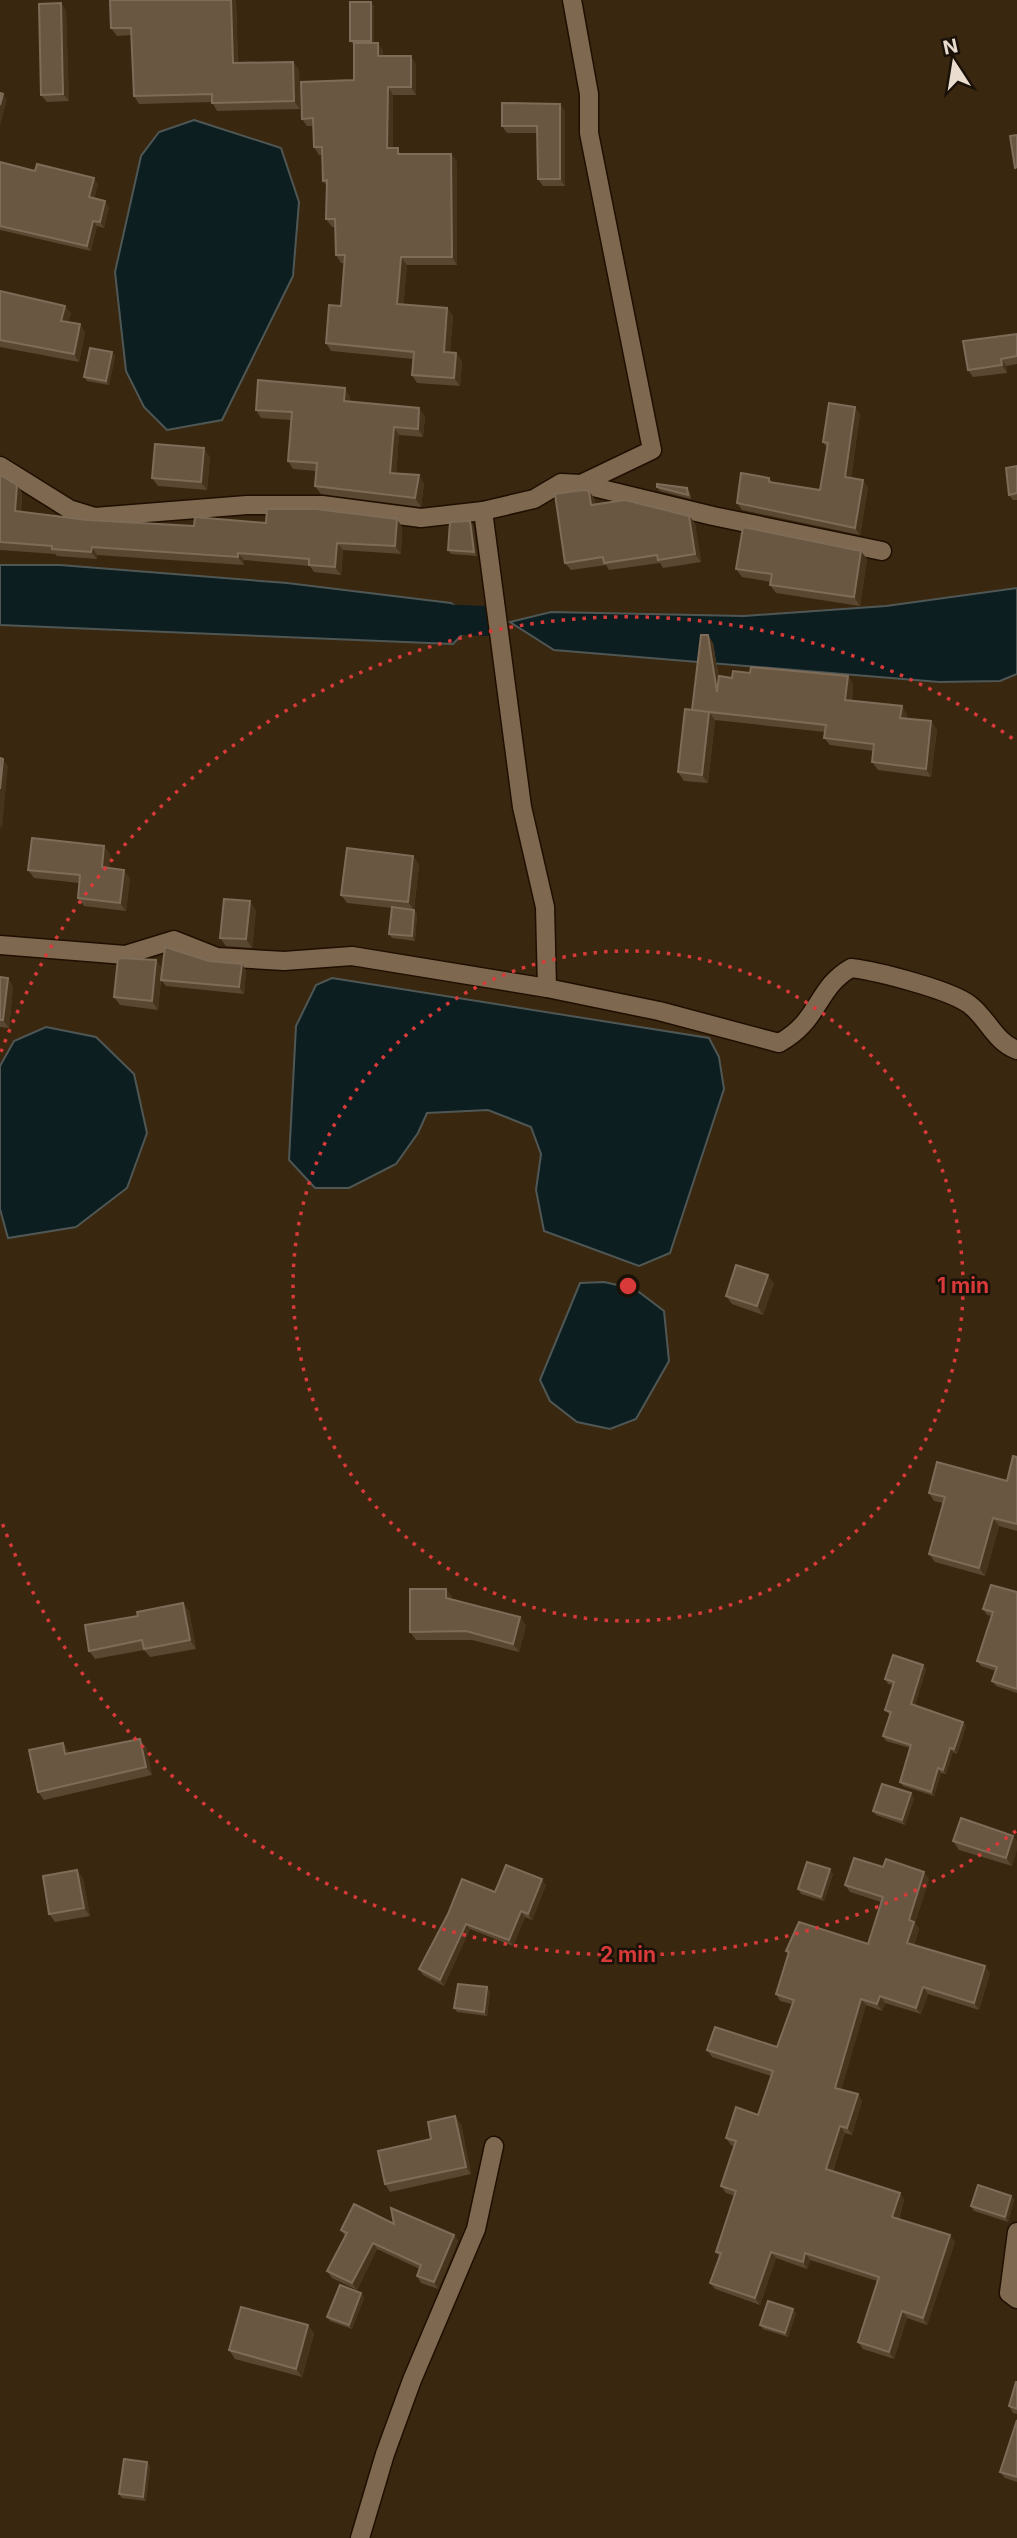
<svg xmlns="http://www.w3.org/2000/svg" width="1017" height="2538" font-family="Inter,sans-serif">
	<style>
		.water { fill: #0d1e20; stroke: #4f5755; stroke-width: 2 }
		.lines { fill: none; stroke-linecap: round; stroke-linejoin: round }
		.canal { stroke: #0d1e20; stroke-width: 30 }
		.minor-casing { stroke: #200f00; stroke-width: 21 }
		.minor { stroke: #7e6950; stroke-width: 18 }
		.wall { fill: #5a4731 }
		.shaded-wall { fill: #47341d }
		.building { fill: #695742; stroke: #7e6c58; stroke-width: 2 }
		.ring { fill: none; stroke: #d83a39; stroke-width: 3.5; stroke-dasharray: 3.5 7 }
		.centre { fill: #d83a39; stroke: #1a1208; stroke-width: 3.5 }
		.ring-label { font-size: 21px; text-anchor: middle; font-weight: bold; fill: #d83a39; stroke: #1a1208; stroke-width: 5; stroke-linejoin: round; paint-order: stroke }
	</style>
	<rect width="100%" height="100%" fill="#3a2710"/>
	<g class="water">
		<path d="M194,120L281,148L299,202L293,276L222,420L167,430L144,407L126,371L115,272L141,156L159,132Z"/>
		<path d="M0,565H60L287,583L451,603L476,620L453,644L0,625Z"/>
		<path d="M1017,588V674L1000,681L939,682L554,650L510,622L551,612L744,616L886,606Z"/>
		<path d="M332,978L709,1038L719,1057L724,1089L670,1253L639,1266L544,1231L536,1190L541,1154L531,1127L488,1110L427,1113L418,1133L396,1164L349,1188H315L289,1160L296,1026L316,985Z"/>
		<path d="M46,1027L96,1037L134,1074L147,1133L127,1188L76,1227L8,1238L0,1209V1066L14,1041Z"/>
		<path d="M604,1282L635,1289L664,1311L669,1361L636,1419L610,1429L577,1422L550,1401L540,1380L580,1283Z"/>
	</g>
	<g class="lines">
		<path class="canal" d="M438,619L485,621"/>
		<g class="minor-casing">
			<g id="minor">
				<path d="M572,0L589,94V133L652,450L581,484"/>
				<path d="M0,466L69,509L95,517L247,505H322L421,518L483,511L534,499L561,483L581,484L713,516L882,551"/>
				<path d="M483,511L522,807L545,907L547,988"/>
				<path d="M0,945L125,955L174,940L217,957L284,961L352,956L547,988L659,1011L779,1043C820,1021 816,988 851,968C877,971 951,990 970,1005C988,1019 995,1042 1017,1050"/>
				<path d="M1017,2232L1009,2293L1017,2299"/>
				<path d="M360,2538L385,2454L412,2380L476,2229L494,2146"/>
			</g>
		</g>
		<use href="#minor" class="minor"/>
	</g>
	<g class="wall">
		<path d="M110,0H236L238,63L299,69L300,109L217,111L212,102L139,104L134,96L131,35L117,36L111,28Z"/>
		<path d="M371,2L374,6V43H378L383,51V56L416,64V95H393V148L402,154H451L457,162V265H407L403,305L447,308L453,316L450,352L456,353L462,361L460,386L417,383L412,375L413,359L331,351L326,343L341,306L344,263H341L336,255L335,227H332L326,219L327,186L323,181L322,155H319L314,147L313,126H307L302,119L354,80V45L350,41Z"/>
		<path d="M61,3L66,11L69,101L47,102L41,95Z"/>
		<path d="M560,104L565,111V186H543L538,179L537,133H507L502,126Z"/>
		<path d="M0,162L35,171L98,184L94,199L109,207L104,228L97,226L91,251L0,230Z"/>
		<path d="M0,291L71,313L68,322L85,332L79,362L0,347Z"/>
		<path d="M1017,334V364L1006,366L1007,373L973,377L968,370Z"/>
		<path d="M115,356L109,385L87,381L84,377Z"/>
		<path d="M350,396V402L425,416L423,437L399,435L396,473L424,483L421,507L321,494L315,486L316,471L293,469L288,461L291,420L261,418L256,410Z"/>
		<path d="M860,414L851,478L868,487L860,535L742,510L737,503L769,478L773,483L820,490L827,448L823,442Z"/>
		<path d="M210,457L207,490L158,486L152,478Z"/>
		<path d="M1017,466V500H1013L1009,495Z"/>
		<path d="M0,476L17,485L22,493L21,512L87,520L194,526L266,523L402,527L401,554L343,550L341,575L314,572L310,566L244,560V565L97,555V559L57,556L55,554L0,550Z"/>
		<path d="M657,487L687,488L690,493L691,499L660,491Z"/>
		<path d="M595,499V504L689,516L695,523L701,562L663,568L660,563L609,570L606,565L571,570L565,563Z"/>
		<path d="M473,525L477,556L451,554L448,550Z"/>
		<path d="M867,559L860,606L776,593L770,585L771,582L742,577L736,569Z"/>
		<path d="M713,643L719,678H732L750,673L848,676L853,684L852,701L907,714L906,719L937,729L931,777L878,770L872,762L874,751L830,745L824,738L825,732L715,720L708,783L684,781L678,772L692,710Z"/>
		<path d="M104,846L110,854L109,868L130,878L126,911L84,906L78,898L79,883L34,878L28,870Z"/>
		<path d="M419,864L414,910L417,914L415,941L392,938L389,934L392,908L347,903L341,895Z"/>
		<path d="M256,910L252,948L226,946L220,938Z"/>
		<path d="M156,960L162,969L158,1010L120,1005L114,997Z"/>
		<path d="M209,961L246,970L244,994L166,986L161,980Z"/>
		<path d="M0,977L8,978L13,987L9,1028L0,1027Z"/>
		<path d="M774,1283L763,1315L732,1304L726,1296Z"/>
		<path d="M1017,1457V1531L999,1526L985,1576L935,1562L929,1554L943,1503L934,1501L929,1493L1007,1481Z"/>
		<path d="M446,1589L452,1597V1599L520,1617L526,1626L519,1652L472,1640H416L410,1632Z"/>
		<path d="M1017,1592V1693L996,1686L992,1681L996,1671L981,1666L977,1661L992,1616L987,1615L983,1609Z"/>
		<path d="M183,1603L189,1611L196,1649L150,1657L144,1650L95,1659L89,1651L138,1616Z"/>
		<path d="M923,1665L926,1669L915,1705L963,1722L966,1726L957,1754L953,1752L946,1774L941,1773L934,1796L903,1786L900,1782L910,1748L886,1741L883,1736L890,1715L885,1710L893,1685L888,1684L885,1679Z"/>
		<path d="M63,1743L69,1753L146,1747L152,1775L44,1800L38,1792Z"/>
		<path d="M914,1798L905,1825L876,1815L873,1811Z"/>
		<path d="M953,1841H1017L1012,1866L959,1850Z"/>
		<path d="M883,1867L929,1879L915,1923L919,1929L914,1945L990,1973L979,2010L928,1994L921,2014L885,2003L882,2011L866,2005L841,2089L858,2094L862,2101L852,2135L845,2133L833,2171L900,2193L904,2200L899,2219L955,2242L927,2325L907,2318L894,2359L863,2349L858,2342L877,2281L810,2260L807,2269L776,2258L760,2305L715,2289L710,2283L720,2257L716,2252L735,2196L726,2193L721,2186L734,2146L731,2145L726,2138L758,2115L771,2076L712,2057L707,2050L777,2047L792,2004L780,2001L776,1994L788,1954L786,1951L868,1944L881,1902L850,1892L845,1885Z"/>
		<path d="M77,1870L83,1879L90,1916L55,1922L49,1914Z"/>
		<path d="M833,1874L824,1901L801,1894L798,1889Z"/>
		<path d="M546,1885L532,1920L525,1917L513,1946L470,1929L444,1986L423,1975L419,1969L495,1892Z"/>
		<path d="M487,1987L490,1992L487,2016L457,2012L454,2008Z"/>
		<path d="M461,2124L471,2174L390,2192L385,2184L431,2139Z"/>
		<path d="M1011,2196L1014,2200L1008,2222L974,2211L971,2206Z"/>
		<path d="M394,2224L454,2235L458,2241L438,2289L421,2283L417,2276L420,2269L377,2249L357,2290L332,2278L327,2271L345,2236L341,2230Z"/>
		<path d="M361,2293L364,2298L352,2329L330,2321L327,2317Z"/>
		<path d="M796,2313L788,2337L763,2329L760,2325Z"/>
		<path d="M308,2325L314,2334L302,2377L235,2359L229,2350Z"/>
		<path d="M1017,2382V2414L1013,2413L1009,2406Z"/>
		<path d="M1017,2420V2482L1005,2478L1000,2472Z"/>
		<path d="M150,2466L146,2501L122,2498L119,2494Z"/>
	</g>
	<g class="shaded-wall">
		<path d="M231,0H236L238,71L233,63Z"/>
		<path d="M371,2L374,6V45L371,41Z"/>
		<path d="M61,3L66,11L69,101L63,94Z"/>
		<path d="M378,43L383,51V64L378,56Z"/>
		<path d="M411,56L416,64V95L411,87Z"/>
		<path d="M293,62L299,69L300,109L294,101Z"/>
		<path d="M388,87L393,95V156L387,148Z"/>
		<path d="M3,94L7,100L0,126V105Z"/>
		<path d="M560,104L565,111V186L560,179Z"/>
		<path d="M451,154L457,162V265L452,257Z"/>
		<path d="M94,178L98,184L93,203L89,197Z"/>
		<path d="M105,201L109,207L104,228L100,222Z"/>
		<path d="M93,221L97,226L91,251L87,246Z"/>
		<path d="M401,257L407,265L403,312L397,304Z"/>
		<path d="M65,306L71,313L67,329L61,321Z"/>
		<path d="M447,308L453,316L449,360L444,352Z"/>
		<path d="M80,324L85,332L79,362L74,354Z"/>
		<path d="M112,352L115,356L109,385L106,381Z"/>
		<path d="M456,353L462,361L460,386L454,378Z"/>
		<path d="M1001,359L1006,366L1007,373L1002,365Z"/>
		<path d="M345,388L350,396L349,409L344,401Z"/>
		<path d="M855,407L860,414L850,484L845,477Z"/>
		<path d="M419,408L425,416L423,437L418,429Z"/>
		<path d="M394,427L399,435L396,481L390,473Z"/>
		<path d="M204,448L210,457L207,490L201,482Z"/>
		<path d="M419,475L424,483L421,507L415,498Z"/>
		<path d="M863,480L868,487L860,535L855,528Z"/>
		<path d="M17,485L22,493L20,519L15,511Z"/>
		<path d="M589,491L595,499L597,512L591,505Z"/>
		<path d="M689,516L695,523L701,562L695,554Z"/>
		<path d="M397,519L402,527L401,554L395,546Z"/>
		<path d="M470,521L473,525L477,556L474,552Z"/>
		<path d="M337,543L343,550L341,575L335,567Z"/>
		<path d="M92,547L97,555V559L91,552Z"/>
		<path d="M861,551L867,559L860,606L854,597Z"/>
		<path d="M238,553L244,560V565L238,557Z"/>
		<path d="M708,635L713,643L722,700L717,692Z"/>
		<path d="M848,676L853,684L851,708L845,700Z"/>
		<path d="M902,706L907,714L906,726L900,718Z"/>
		<path d="M709,712L715,720L708,783L702,775Z"/>
		<path d="M931,721L937,729L931,777L926,769Z"/>
		<path d="M3,759L8,766L2,829L0,826V789Z"/>
		<path d="M104,846L110,854L108,876L102,867Z"/>
		<path d="M413,856L419,864L414,910L408,902Z"/>
		<path d="M124,870L130,878L126,911L120,903Z"/>
		<path d="M250,901L256,910L252,948L246,939Z"/>
		<path d="M414,910L417,914L415,941L412,936Z"/>
		<path d="M156,960L162,969L158,1010L152,1001Z"/>
		<path d="M242,964L246,970L244,994L239,987Z"/>
		<path d="M8,978L13,987L9,1028L3,1020Z"/>
		<path d="M768,1275L774,1283L763,1315L757,1306Z"/>
		<path d="M993,1518L999,1526L985,1576L979,1568Z"/>
		<path d="M446,1589L452,1597V1606L446,1598Z"/>
		<path d="M183,1603L189,1611L196,1649L190,1640Z"/>
		<path d="M520,1617L526,1626L519,1652L513,1644Z"/>
		<path d="M923,1665L926,1669L914,1708L911,1704Z"/>
		<path d="M963,1722L966,1726L957,1754L954,1749Z"/>
		<path d="M140,1739L146,1747L152,1775L146,1767Z"/>
		<path d="M63,1743L69,1751L71,1763L65,1754Z"/>
		<path d="M950,1748L953,1752L946,1774L943,1770Z"/>
		<path d="M938,1768L941,1773L934,1796L931,1792Z"/>
		<path d="M911,1793L914,1798L905,1825L902,1820Z"/>
		<path d="M1013,1836L1017,1841V1850L1012,1866L1006,1858Z"/>
		<path d="M830,1869L833,1874L824,1901L821,1897Z"/>
		<path d="M77,1870L83,1879L90,1916L84,1908Z"/>
		<path d="M924,1872L929,1879L915,1923L919,1929L912,1950L907,1943L909,1920Z"/>
		<path d="M542,1879L546,1885L532,1920L528,1914Z"/>
		<path d="M521,1911L525,1917L513,1946L509,1940Z"/>
		<path d="M466,1924L470,1929L444,1986L440,1980Z"/>
		<path d="M985,1966L990,1973L979,2010L974,2003Z"/>
		<path d="M487,1987L490,1992L487,2016L484,2012Z"/>
		<path d="M923,1987L928,1994L921,2014L916,2008Z"/>
		<path d="M880,1996L885,2003L882,2011L877,2004Z"/>
		<path d="M861,1999L866,2005L840,2095L835,2088Z"/>
		<path d="M858,2094L862,2101L852,2135L847,2128Z"/>
		<path d="M455,2116L461,2124L471,2174L466,2167Z"/>
		<path d="M840,2126L845,2133L831,2175L826,2169Z"/>
		<path d="M900,2193L904,2200L897,2223L892,2217Z"/>
		<path d="M1011,2196L1014,2200L1008,2222L1005,2217Z"/>
		<path d="M454,2235L458,2241L438,2289L434,2282Z"/>
		<path d="M950,2235L955,2242L927,2325L923,2318Z"/>
		<path d="M373,2243L377,2249L357,2290L352,2283Z"/>
		<path d="M771,2252L776,2258L760,2305L755,2298Z"/>
		<path d="M805,2253L810,2260L807,2269L803,2262Z"/>
		<path d="M361,2293L364,2298L352,2329L349,2325Z"/>
		<path d="M793,2309L796,2313L788,2337L785,2333Z"/>
		<path d="M902,2311L907,2318L894,2359L889,2352Z"/>
		<path d="M308,2325L314,2334L302,2377L296,2369Z"/>
		<path d="M147,2462L150,2466L146,2501L143,2497Z"/>
	</g>
	<g class="building">
		<path d="M110,0H231L233,63L293,62L294,101L212,103V94L134,96L131,28H111Z"/>
		<rect x="350" y="2" width="21" height="39"/>
		<path d="M61,3L63,94L41,95L39,4Z"/>
		<path d="M354,43H378V56H411V87H388L387,148H398V154H451L452,257H401L397,304L447,308L444,352L456,353L454,378L412,375L414,352L326,343L329,305L341,306L345,255H336L335,219H326L327,180L323,181L322,147H314L313,118L302,119L301,82L354,80Z"/>
		<path d="M0,93L3,94L0,105Z"/>
		<path d="M502,103L560,104V179H538L537,126H502Z"/>
		<path d="M1017,135V167L1015,168L1010,136Z"/>
		<path d="M0,162L35,171L37,164L94,178L89,197L105,201L100,222L93,221L87,246L0,226Z"/>
		<path d="M0,291L65,306L61,321L80,324L74,354L0,340Z"/>
		<path d="M1017,334V356L1001,359L1002,365L968,370L963,341Z"/>
		<path d="M90,348L112,352L106,381L84,377Z"/>
		<path d="M258,380L345,388L344,401L419,408L418,429L394,427L390,473L419,475L415,498L315,486L317,463L288,461L292,412L256,410Z"/>
		<path d="M829,403L855,407L845,477L863,480L855,528L737,503L741,473L769,478V482L820,490L828,443L823,442Z"/>
		<path d="M155,444L204,448L201,482L152,478Z"/>
		<path d="M1017,466V493L1009,495L1006,468Z"/>
		<path d="M0,476H2L17,485L15,511L87,520L194,526L195,517L266,523L267,509H316L397,519L395,546L337,543L335,567L309,565V559L238,553V557L92,547L91,552L52,549V546L0,542Z"/>
		<path d="M657,484L687,488L688,495L657,487Z"/>
		<path d="M583,490L589,491L591,505L625,500L689,516L695,554L658,560L657,555L604,563L603,557L565,563L555,494Z"/>
		<path d="M470,521L474,552L448,550L450,522Z"/>
		<path d="M743,527L861,551L854,597L770,585L772,574L736,569Z"/>
		<path d="M701,635H708L717,692L719,676L732,678L733,671L750,673L751,667L848,676L845,700L902,706L900,718L931,721L926,769L872,762L874,744L824,738L826,725L692,710Z"/>
		<path d="M685,709L709,712L702,775L678,772Z"/>
		<path d="M0,758L3,759L0,789Z"/>
		<path d="M32,838L104,846L102,867L124,870L120,903L78,898L80,875L28,870Z"/>
		<path d="M347,848L413,856L408,902L341,895Z"/>
		<path d="M224,899L250,901L246,939L220,938Z"/>
		<path d="M392,907L414,910L412,936L389,934Z"/>
		<path d="M165,947L209,961L242,964L239,987L161,980Z"/>
		<path d="M118,958L156,960L152,1001L114,997Z"/>
		<path d="M0,977L8,978L3,1020H0Z"/>
		<path d="M736,1265L768,1275L757,1306L726,1296Z"/>
		<path d="M1013,1456L1017,1457V1524L993,1518L979,1568L929,1554L945,1497L929,1493L937,1462L1007,1481Z"/>
		<path d="M991,1585L1017,1592V1689L992,1681L997,1667L977,1661L993,1612L983,1609Z"/>
		<path d="M410,1589H446V1598L520,1617L513,1644L466,1631L410,1632Z"/>
		<path d="M183,1603L190,1640L144,1649L142,1640L89,1651L85,1625L138,1616L137,1612Z"/>
		<path d="M893,1655L923,1665L911,1704L963,1722L954,1749L950,1748L943,1770L938,1768L931,1792L900,1782L911,1745L883,1736L891,1712L885,1710L894,1682L885,1679Z"/>
		<path d="M140,1739L146,1767L38,1792L29,1750L63,1743L65,1754Z"/>
		<path d="M882,1784L911,1793L902,1820L873,1811Z"/>
		<path d="M961,1818L1013,1836L1006,1858L953,1841Z"/>
		<path d="M854,1858L883,1867L886,1859L924,1872L909,1920L914,1922L907,1943L985,1966L974,2003L923,1987L916,2008L880,1996L877,2004L861,1999L835,2088L858,2094L847,2128L840,2126L826,2169L900,2193L892,2217L950,2235L923,2318L902,2311L889,2352L858,2342L879,2277L805,2253L803,2262L771,2252L755,2298L710,2283L721,2253L716,2252L736,2191L721,2186L736,2141L726,2138L736,2107L758,2115L773,2071L707,2050L715,2027L777,2047L794,2000L776,1994L789,1952L786,1951L799,1922L868,1944L883,1897L845,1885Z"/>
		<path d="M807,1862L830,1869L821,1897L798,1889Z"/>
		<path d="M506,1865L542,1879L528,1914L521,1911L509,1940L466,1924L440,1980L419,1969L448,1914L462,1879L495,1892Z"/>
		<path d="M77,1870L84,1908L49,1914L43,1876Z"/>
		<path d="M458,1984L487,1987L484,2012L454,2008Z"/>
		<path d="M455,2116L466,2167L385,2184L378,2151L431,2139L428,2122Z"/>
		<path d="M978,2185L1011,2196L1005,2217L971,2206Z"/>
		<path d="M354,2204L394,2224L391,2208L454,2235L434,2282L417,2276L421,2265L373,2243L352,2283L327,2271L347,2233L341,2230Z"/>
		<path d="M340,2285L361,2293L349,2325L327,2317Z"/>
		<path d="M768,2301L793,2309L785,2333L760,2325Z"/>
		<path d="M241,2307L308,2325L296,2369L229,2350Z"/>
		<path d="M1016,2382H1017V2409L1009,2406Z"/>
		<path d="M1017,2420V2477L1000,2472Z"/>
		<path d="M124,2459L147,2462L143,2497L119,2494Z"/>
	</g>
	<g class="ring">
		<circle cx="628" cy="1286" r="335"/>
		<path d="M1016 1831A669 669 0 0 1 1 1520M1 1052A669 669 0 0 1 1016 741"/>
	</g>
	<circle cx="628" cy="1286" r="10" class="centre"/>
	<g class="ring-label">
		<text x="963" y="1293">1 min</text>
		<text x="628" y="1962">2 min</text>
	</g>
	<g transform="translate(954 63) rotate(348)" stroke="#1a1208" stroke-width="5" paint-order="stroke">
	<path d="M0-5L12 26L0 18L-12 26Z" fill="#eaddd0"/>
	<text y="-10" font-size="19" font-weight="bold" text-anchor="middle" fill="#eaddd0">N</text>
	</g>
</svg>
